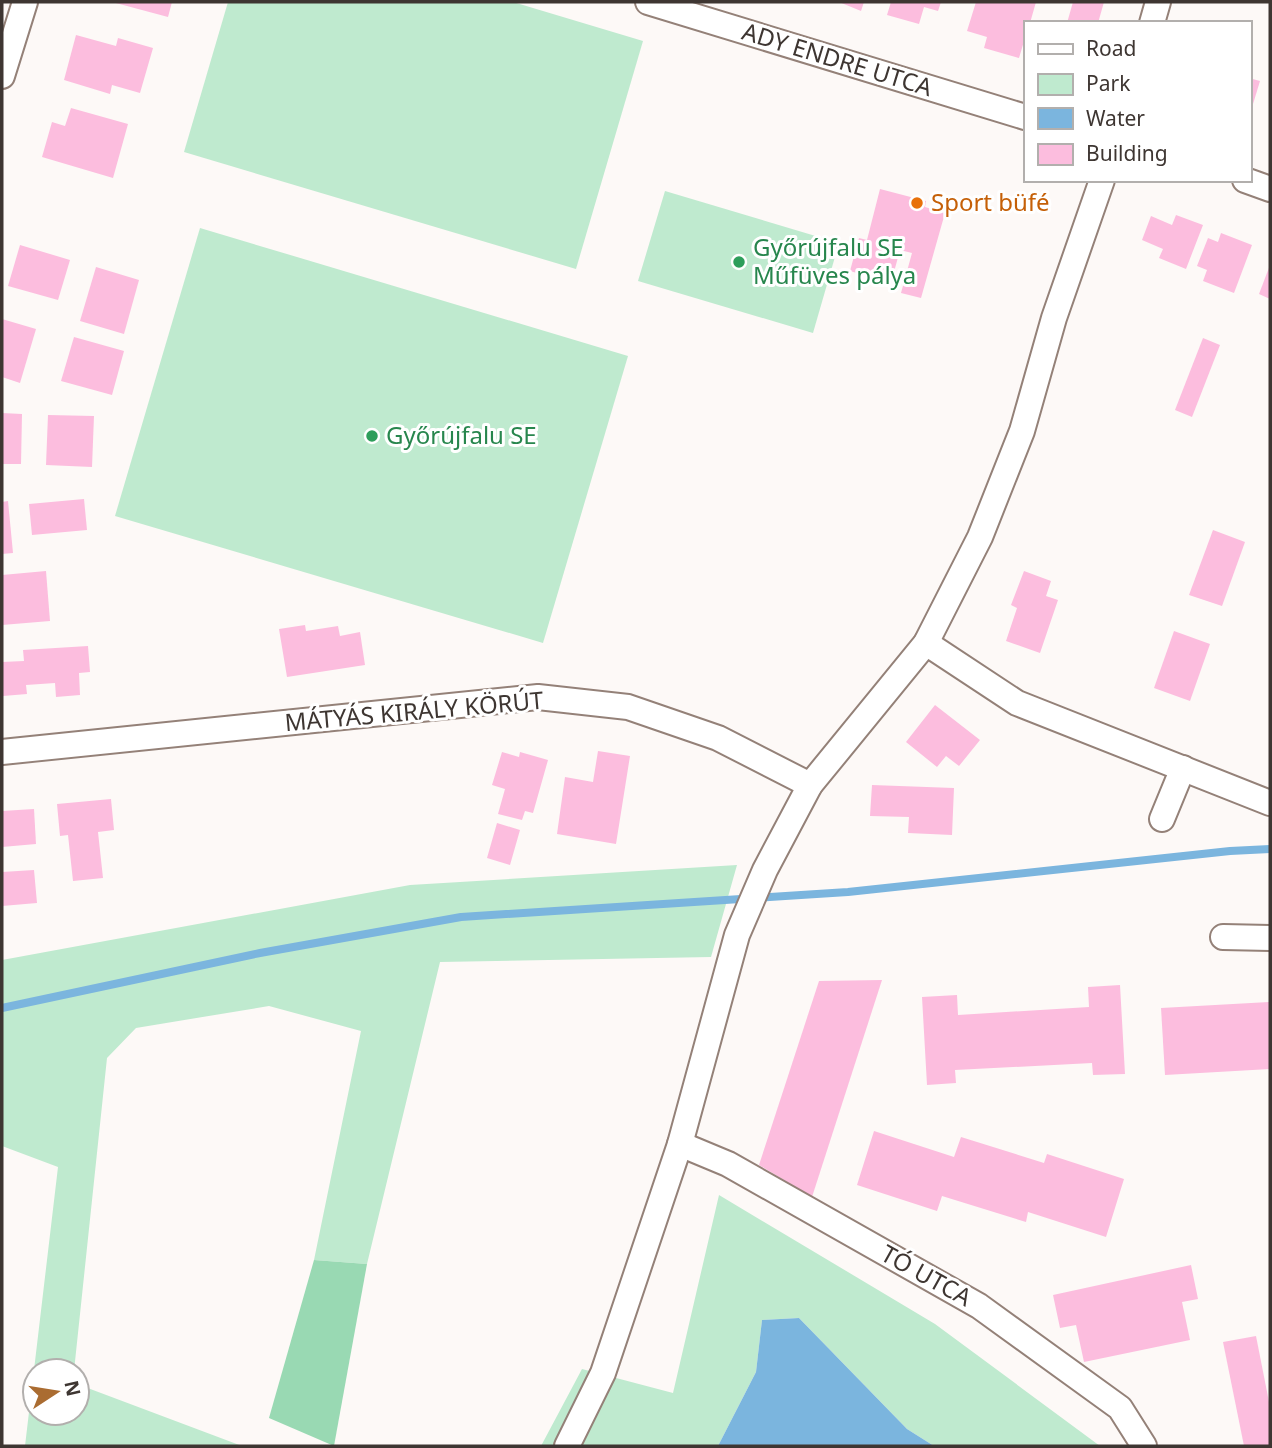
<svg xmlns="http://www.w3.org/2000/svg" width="1272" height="1448" font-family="'Noto Sans',sans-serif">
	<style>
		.green { fill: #bfeacf }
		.forest { fill: #99d9b3 }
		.water { fill: #7bb5de }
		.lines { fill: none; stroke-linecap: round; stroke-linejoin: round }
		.stream { stroke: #7bb5de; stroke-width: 8 }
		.building { fill: #fcbdde }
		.minor-casing { stroke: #948178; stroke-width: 28 }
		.minor { stroke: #fff; stroke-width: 24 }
		.food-dot { fill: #e8710a; stroke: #fff; stroke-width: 2.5 }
		.leisure-dot { fill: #2e9e5b; stroke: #fff; stroke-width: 2.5 }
		.labels { text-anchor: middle; stroke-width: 6; stroke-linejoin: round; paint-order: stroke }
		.street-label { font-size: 24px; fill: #3e3632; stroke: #fff }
		.food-label { font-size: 24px; fill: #c56008; stroke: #fff; text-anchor: start }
		.leisure-label { font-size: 24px; fill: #27864d; stroke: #fff; text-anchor: start }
	</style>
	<rect width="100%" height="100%" fill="#fdf9f7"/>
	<g class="green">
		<path d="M228,2H513L643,41L576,269L184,152Z"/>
		<path d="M665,191L839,243L813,333L638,281Z"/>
		<path d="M200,228L628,356L543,643L115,516Z"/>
		<path d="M737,865L711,957L440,962L367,1264L314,1260L361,1031L269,1006L136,1028L107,1058L74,1371H35V1413H77V1384L242,1446H25L58,1167L2,1146V960L410,885Z"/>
		<path d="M719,1195L935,1324L1100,1446H934L907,1429L799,1318L762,1320L756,1372L718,1446H541L582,1369L673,1393Z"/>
	</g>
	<path class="forest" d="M314,1260L367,1264L334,1446L269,1418Z"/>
	<path class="water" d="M799,1318L907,1429L934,1446H718L756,1372L762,1320Z"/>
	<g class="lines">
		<path class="stream" d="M2,1008L260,953L461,917L848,892L1230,851L1270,849"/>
	</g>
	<g class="building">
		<path d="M112,2H172L168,17Z"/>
		<path d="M839,2H864L861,11Z"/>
		<path d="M891,2H941L938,11L924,7L919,24L887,15Z"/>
		<path d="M976,2H1036L1030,23H1025V38L1019,58L984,48L987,37L967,31Z"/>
		<path d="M1073,2H1104L1098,23H1067Z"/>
		<path d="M76,35L116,46L118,38L153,48L140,93L112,85L110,94L64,80Z"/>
		<path d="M1249,78L1260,81L1250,114H1249Z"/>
		<path d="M71,108L128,124L113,178L42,157L52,122L65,126Z"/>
		<path d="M880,189L926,201L925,207L945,213L921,298L901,293L912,253L900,250L891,283L850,271L859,238L867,240Z"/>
		<path d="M1176,215L1203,225L1186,269L1159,258L1163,249L1142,240L1151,216L1172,225Z"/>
		<path d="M1221,233L1252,245L1234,293L1203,281L1207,270L1197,266L1208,238L1218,242Z"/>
		<path d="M20,245L70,260L58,300L8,286Z"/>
		<path d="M1270,265V299L1259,294Z"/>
		<path d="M96,267L139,280L124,334L80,321Z"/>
		<path d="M2,319L36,329L20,383L2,377Z"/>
		<path d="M74,337L124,351L112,395L61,381Z"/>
		<path d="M1203,338L1220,345L1192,417L1175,410Z"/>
		<path d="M2,413L22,414L21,464H2Z"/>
		<path d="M48,415L94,416L92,467L46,465Z"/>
		<path d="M84,499L87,530L32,535L29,504Z"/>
		<path d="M8,501L13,553L2,554V502Z"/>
		<path d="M1213,530L1245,542L1222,606L1189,595Z"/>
		<path d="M46,571L50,621L2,625V575Z"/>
		<path d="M1024,571L1051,581L1046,596L1058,600L1040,653L1006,641L1017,608L1011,605Z"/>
		<path d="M305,625L306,631L338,626L340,636L360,632L365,665L287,677L279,629Z"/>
		<path d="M1174,631L1210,644L1190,701L1154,688Z"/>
		<path d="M88,646L90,672L79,673L80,695L56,697L55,683L26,685L27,694L3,696L2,662L24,661L23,650Z"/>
		<path d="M935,705L980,740L959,766L946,756L937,767L906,742Z"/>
		<path d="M598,751L630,756L616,844L557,834L565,777L593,782Z"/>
		<path d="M502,752L519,757L520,752L548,760L533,813L525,811L522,820L498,814L505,789L492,785Z"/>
		<path d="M872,785L954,788L952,835L908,833L909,817L870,816Z"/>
		<path d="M111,799L114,830L98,832L103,878L73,881L68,835L60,836L57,804Z"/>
		<path d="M34,809L36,844L2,847V811Z"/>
		<path d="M497,823L520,830L510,865L487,858Z"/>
		<path d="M34,870L37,903L2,906V872Z"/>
		<path d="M882,980L812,1197L759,1165L819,981Z"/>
		<path d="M1120,985L1125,1074L1093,1075L1092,1063L955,1070L956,1083L927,1085L922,997L957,995L958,1015L1089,1007L1088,987Z"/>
		<path d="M1269,1002L1270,1069L1165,1075L1161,1008Z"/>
		<path d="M874,1131L954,1157L961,1137L1044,1163L1047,1154L1124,1179L1106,1237L1028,1212L1026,1222L942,1196L937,1211L857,1185Z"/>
		<path d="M1191,1265L1198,1299L1182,1302L1190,1340L1084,1362L1076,1325L1060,1328L1053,1295Z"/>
		<path d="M1256,1336L1270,1407V1445L1244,1446L1223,1342Z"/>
	</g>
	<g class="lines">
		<g class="minor-casing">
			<g id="minor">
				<path d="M648,2L1025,117"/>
				<path d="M1152,23L1158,2"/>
				<path d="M2,76L25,2"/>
				<path d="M1245,180L1270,189"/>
				<path d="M926,643L1017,703L1270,803"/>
				<path d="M2,752L538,697L628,707L718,738L810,785"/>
				<path d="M1162,819L1183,768"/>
				<path d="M1223,937L1270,938"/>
				<path d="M680,1144L728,1164L979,1306L1120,1408L1144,1446"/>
				<path d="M567,1446L603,1373L680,1144L737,935L765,870L810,785L926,643L980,537L1022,431L1054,318L1102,180"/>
			</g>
		</g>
		<use href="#minor" class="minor"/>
	</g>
	<circle class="food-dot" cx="917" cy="203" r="7"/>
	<g class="leisure-dot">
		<circle cx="739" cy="262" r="7"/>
		<circle cx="372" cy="436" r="7"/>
	</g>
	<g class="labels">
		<g class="street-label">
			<text transform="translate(837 60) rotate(17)" y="8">ADY ENDRE UTCA</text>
			<text transform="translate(414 712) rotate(-5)" y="8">MÁTYÁS KIRÁLY KÖRÚT</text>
			<text transform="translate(926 1276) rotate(29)" y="8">TÓ UTCA</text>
		</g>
		<g class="food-label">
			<text x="931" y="211">Sport büfé</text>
		</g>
		<g class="leisure-label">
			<text x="753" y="256">Győrújfalu SE<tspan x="753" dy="28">Műfüves pálya</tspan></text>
			<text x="386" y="444">Győrújfalu SE</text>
		</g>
	</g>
	<rect width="1272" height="1448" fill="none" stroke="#3e3632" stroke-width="7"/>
	<rect x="1024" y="21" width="228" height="161" fill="#ffffff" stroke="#b2afad" stroke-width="2"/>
	<rect x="1038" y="44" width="35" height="10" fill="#ffffff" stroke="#b2afad" stroke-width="2"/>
	<text x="1086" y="56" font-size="21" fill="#3e3632">Road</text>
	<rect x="1038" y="74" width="35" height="21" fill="#bfeacf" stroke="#b2afad" stroke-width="2"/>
	<text x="1086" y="91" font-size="21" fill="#3e3632">Park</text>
	<rect x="1038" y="108" width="35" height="21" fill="#7bb5de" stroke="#b2afad" stroke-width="2"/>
	<text x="1086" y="126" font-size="21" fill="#3e3632">Water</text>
	<rect x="1038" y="144" width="35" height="21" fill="#fcbdde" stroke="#b2afad" stroke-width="2"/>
	<text x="1086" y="161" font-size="21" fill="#3e3632">Building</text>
	<g transform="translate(56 1392) rotate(78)"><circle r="33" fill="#ffffff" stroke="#b2afad" stroke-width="2"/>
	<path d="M0-5L12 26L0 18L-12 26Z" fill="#aa6c31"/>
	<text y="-10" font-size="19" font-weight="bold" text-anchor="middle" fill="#3e3632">N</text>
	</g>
</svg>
